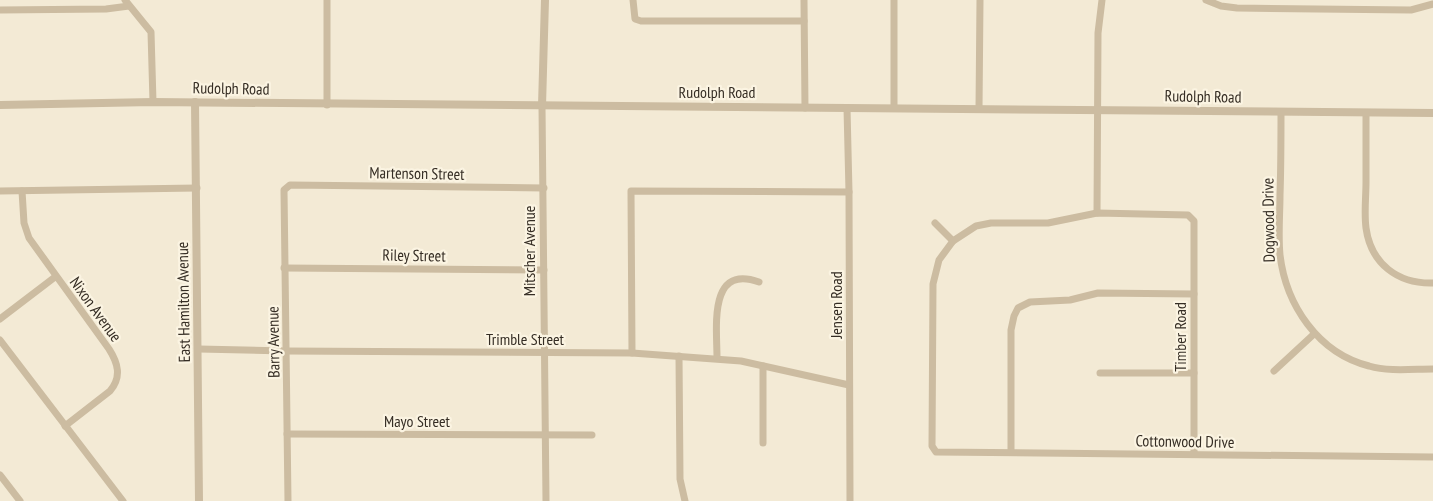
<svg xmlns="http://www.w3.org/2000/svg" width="1433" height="501" font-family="'PT Sans Narrow',sans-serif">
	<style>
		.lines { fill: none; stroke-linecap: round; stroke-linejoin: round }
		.minor { stroke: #ccbca1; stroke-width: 7 }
		.tertiary { stroke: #ccbca1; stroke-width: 8 }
		.labels { text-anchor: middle; stroke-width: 4.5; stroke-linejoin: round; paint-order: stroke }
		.street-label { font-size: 16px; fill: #352d24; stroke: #fbf4e2 }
	</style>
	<rect width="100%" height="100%" fill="#f3ead5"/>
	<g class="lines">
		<g class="minor">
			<path d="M125,0L151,32L153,102"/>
			<path d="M327,0V105"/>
			<path d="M633,0L635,19L641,21H804"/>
			<path d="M804,0L805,108"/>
			<path d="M1206,0L1221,6L1237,8L1411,10L1433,4"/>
			<path d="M0,10L106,9L129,6"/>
			<path d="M542,106L546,501"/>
			<path d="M847,108L849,192L850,501"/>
			<path d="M894,108V0"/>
			<path d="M979,109L980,0"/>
			<path d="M1281,112C1281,140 1281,167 1280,195C1280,214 1278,235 1280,255C1286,305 1318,353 1369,366C1389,372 1413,369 1433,369"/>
			<path d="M1366,113C1366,136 1366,159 1366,182C1366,197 1364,213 1366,228C1371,264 1398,284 1433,283"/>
			<path d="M0,191L197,188"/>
			<path d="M22,191L24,223L29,238L109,349C118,363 122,377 110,391L65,426"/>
			<path d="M1097,213L1098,33L1102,0"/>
			<path d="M935,223L953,241"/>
			<path d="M284,268L544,270"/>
			<path d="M0,319L55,277"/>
			<path d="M0,340L123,501"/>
			<path d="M199,349L286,351L632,353L741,361L849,385"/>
			<path d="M632,353L631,191L849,192"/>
			<path d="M679,356L680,479L685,501"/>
			<path d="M717,358C717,327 708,264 759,282"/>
			<path d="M763,366V443"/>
			<path d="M1274,371L1314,334"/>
			<path d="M1100,373H1194"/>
			<path d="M287,434L592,435"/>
			<path d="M1011,452V330L1014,316L1018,308L1030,302L1070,300L1098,293L1194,294"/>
			<path d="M1194,454V221L1188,215L1097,213L1048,223H991L976,226L953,241L939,260L933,284L932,446L936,452L1433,457"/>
			<path d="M0,475L20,501"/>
			<path d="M288,501L284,190L290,185L544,188"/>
		</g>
		<g class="tertiary">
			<path d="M195,102L199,501"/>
			<path d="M0,105L153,102L1433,113"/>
			<path d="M542,106L545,0"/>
		</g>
	</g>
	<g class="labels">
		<g class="street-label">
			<text transform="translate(231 88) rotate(1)" y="6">Rudolph Road</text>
			<text x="717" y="98">Rudolph Road</text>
			<text transform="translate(1203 96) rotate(1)" y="6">Rudolph Road</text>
			<text transform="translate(417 173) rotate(1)" y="6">Martenson Street</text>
			<text transform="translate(1268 220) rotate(-91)" y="6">Dogwood Drive</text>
			<text transform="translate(529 251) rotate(-90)" y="6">Mitscher Avenue</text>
			<text transform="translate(414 255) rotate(1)" y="6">Riley Street</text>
			<text transform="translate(183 302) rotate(-91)" y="6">East Hamilton Avenue</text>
			<text transform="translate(836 305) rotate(-90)" y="6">Jensen Road</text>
			<text transform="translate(96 309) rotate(54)" y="6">Nixon Avenue</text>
			<text transform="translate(1180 337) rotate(-90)" y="6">Timber Road</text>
			<text x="525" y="345">Trimble Street</text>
			<text transform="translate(273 342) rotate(-91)" y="6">Barry Avenue</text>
			<text x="417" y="427">Mayo Street</text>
			<text transform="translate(1185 441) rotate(1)" y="6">Cottonwood Drive</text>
		</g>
	</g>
</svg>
